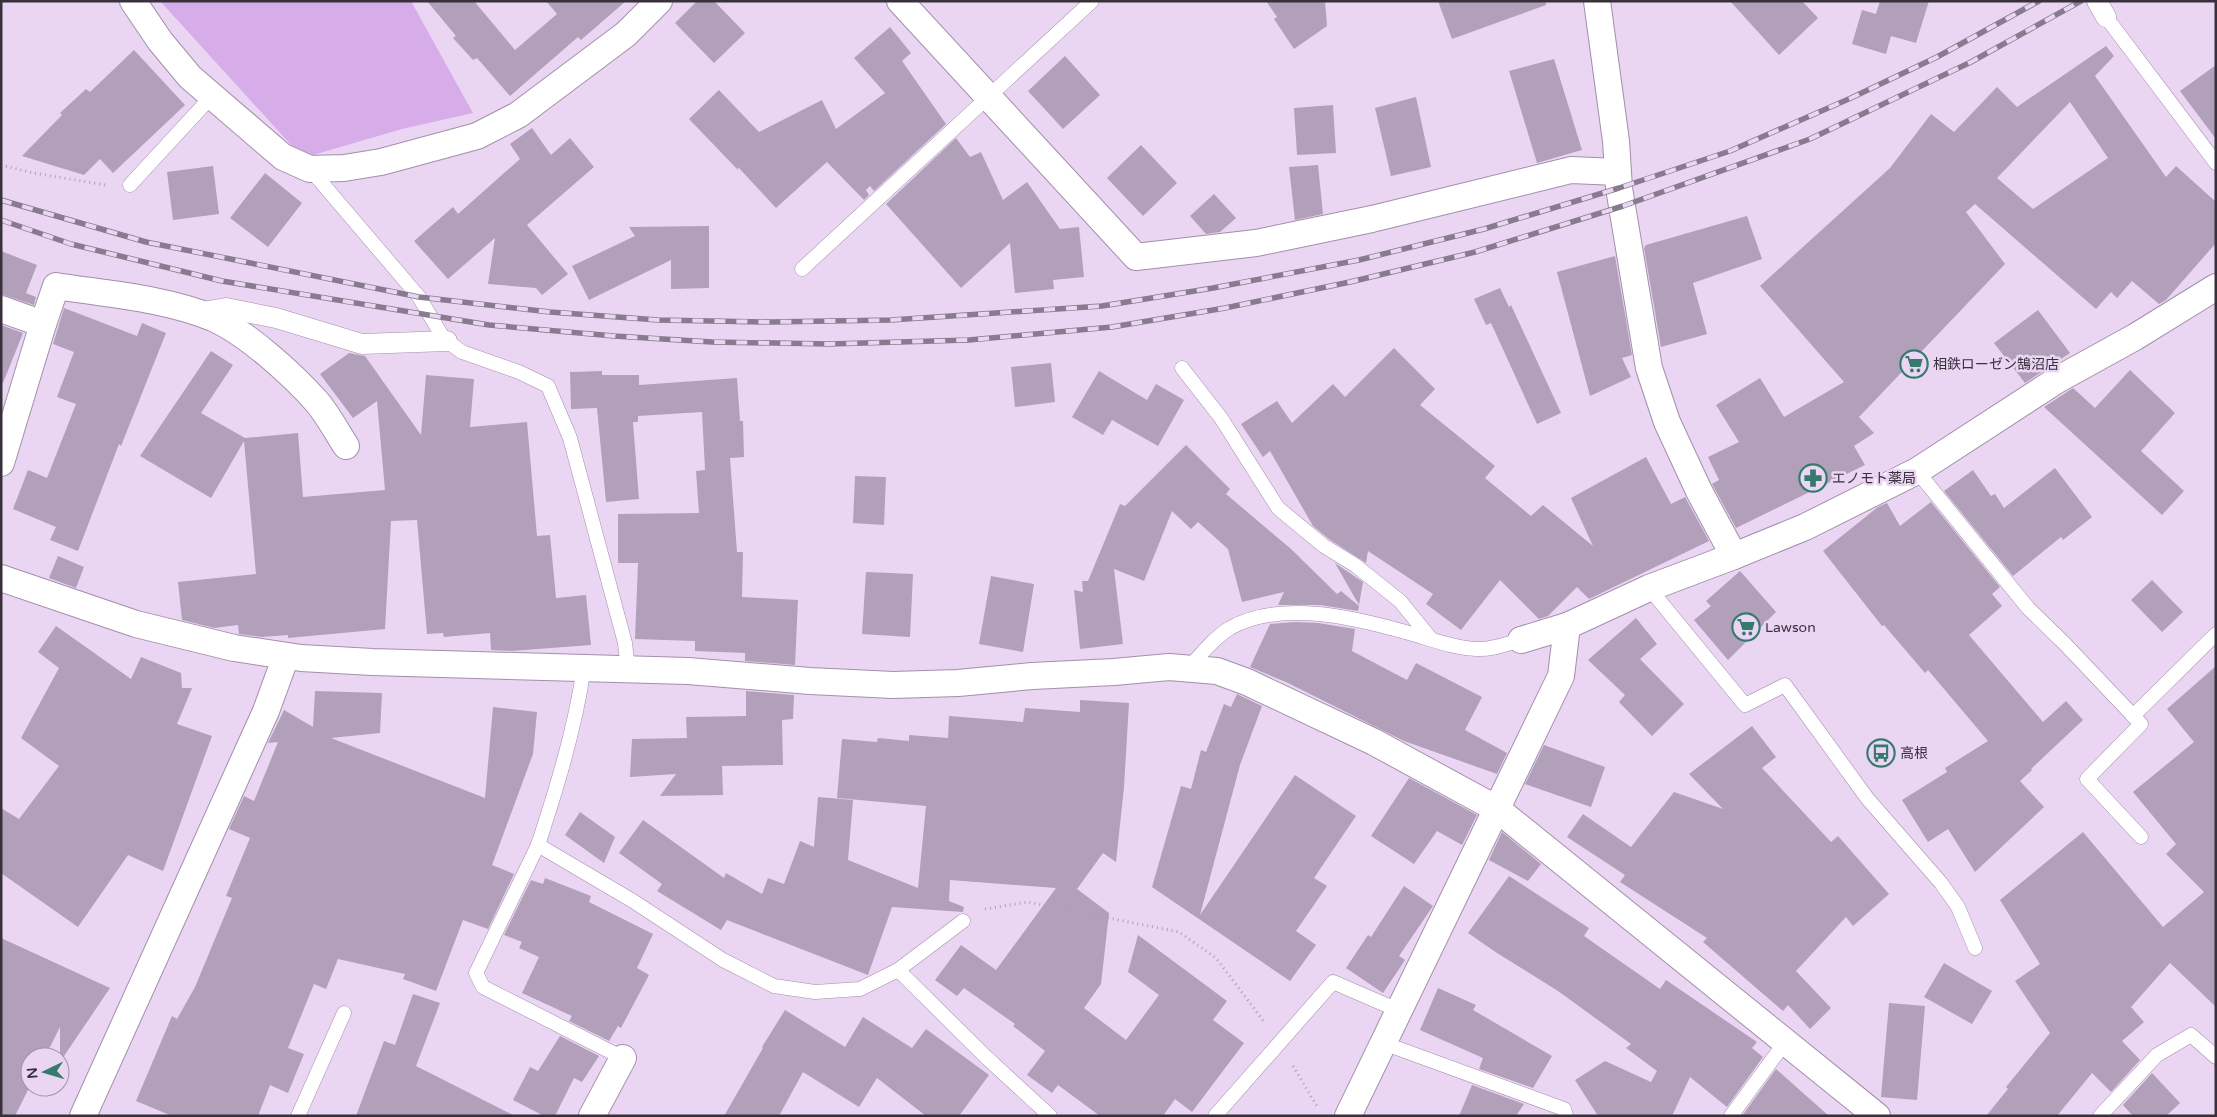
<svg xmlns="http://www.w3.org/2000/svg" width="2217" height="1117" font-family="'Varela Round','Noto Sans JP',sans-serif">
	<style>
		.green { fill: #d7ade9 }
		.building { fill: #b29fba; fill-rule: evenodd }
		.lines { fill: none; stroke-linecap: round; stroke-linejoin: round }
		.service-casing { stroke: #a28fab; stroke-width: 15 }
		.pedestrian-casing { stroke: #a28fab; stroke-width: 21 }
		.minor-casing { stroke: #a28fab; stroke-width: 28 }
		.path { stroke: #af9fb6; stroke-width: 3; stroke-dasharray: 1 4; stroke-linecap: butt }
		.service { stroke: #fff; stroke-width: 14 }
		.pedestrian { stroke: #fff; stroke-width: 20 }
		.minor { stroke: #fff; stroke-width: 26 }
		.rail-casing { stroke: #887b8e; stroke-width: 5.5 }
		.rail { stroke: #ead6f3; stroke-width: 4; stroke-dasharray: 11; stroke-linecap: butt }
		.labels { text-anchor: middle; stroke-width: 5; stroke-linejoin: round; paint-order: stroke }
		.poi-label { font-size: 14px; fill: #38303b; stroke: #ead6f3; text-anchor: start }
	</style>
	<rect width="100%" height="100%" fill="#ead6f3"/>
	<path class="green" d="M160,1H411L473,113L402,129L303,158Z"/>
	<g class="building">
		<path d="M427,1H474L515,50L557,14L546,1H626L581,40L578,37L510,96L477,58L473,60L453,38L456,36Z"/>
		<path d="M697,1H714L745,33L714,63L675,23Z"/>
		<path d="M1266,1H1325L1327,26L1294,49L1274,19L1277,17Z"/>
		<path d="M1438,1H1546V5L1452,39Z"/>
		<path d="M1730,1H1802L1818,18L1779,55Z"/>
		<path d="M1880,1H1929L1916,43L1891,36L1886,54L1852,44L1862,10L1876,14Z"/>
		<path d="M890,27L911,53L902,61L946,124L874,191L870,186L866,190L869,195L864,200L827,162L776,208L738,167V170L689,119L719,90L759,132L822,100L836,129L885,93L854,58Z"/>
		<path d="M2106,46L2114,56L2095,76L2166,177L2176,166L2216,202V243L2166,300L2159,304L2132,281L2117,298L2111,292L2096,309L1975,204L1966,212L2005,264L1859,417L1874,433L1854,446L1865,465L1736,528L1712,484L1719,480L1708,457L1739,442L1716,405L1760,378L1784,417L1844,382L1760,286L1890,168L1931,114L1954,132L1997,87L2017,107ZM2070,102L2108,158L2033,209L1997,178Z"/>
		<path d="M134,50L185,105L113,173L100,159L84,175L22,156L62,115L60,113L86,89L90,92Z"/>
		<path d="M1065,56L1100,95L1063,129L1028,91Z"/>
		<path d="M1554,59L1582,150L1537,163L1509,71Z"/>
		<path d="M2216,65V139L2180,91Z"/>
		<path d="M1416,97L1431,167L1391,176L1375,108Z"/>
		<path d="M1333,105L1336,153L1297,155L1294,108Z"/>
		<path d="M532,128L551,155L570,138L594,167L527,225L568,274L542,295L536,288L488,284L495,238L448,279L414,241L453,207L458,214L520,159L510,144Z"/>
		<path d="M956,138L970,157L981,152L1003,200L1027,182L1060,229L1079,227L1084,277L1053,280L1054,289L1015,293L1010,243L961,288L886,204Z"/>
		<path d="M1141,145L1177,183L1143,216L1107,178Z"/>
		<path d="M1318,165L1323,214L1295,220L1289,167Z"/>
		<path d="M213,166L219,214L173,220L167,172Z"/>
		<path d="M265,173L302,203L268,247L230,218Z"/>
		<path d="M1214,194L1236,218L1220,232L1206,234L1190,216Z"/>
		<path d="M1747,216L1762,259L1693,283L1707,334L1661,347L1644,248L1646,245Z"/>
		<path d="M709,226V288L671,289V260L589,300L572,266L635,236L629,227Z"/>
		<path d="M1,251L37,265L26,293L36,297L34,305L1,294Z"/>
		<path d="M1615,256L1632,355L1622,358L1631,377L1590,396L1557,272Z"/>
		<path d="M1500,288L1509,307L1511,305L1561,413L1537,424L1491,323L1486,325L1474,299Z"/>
		<path d="M64,308L137,336L142,323L166,333L121,446L119,444L78,551L50,540L56,527L13,509L28,470L47,478L76,404L57,397L74,352L53,344Z"/>
		<path d="M2038,310L2070,353L2025,383L1994,343Z"/>
		<path d="M1,325L23,333L3,383L1,382Z"/>
		<path d="M1394,348L1435,389L1420,405L1495,466L1485,478L1531,516L1543,505L1593,546L1571,498L1646,457L1671,504L1685,497L1709,541L1589,599L1577,587L1548,616L1539,619L1500,580L1461,630L1426,604L1433,594L1368,551L1366,563L1329,539L1313,526L1270,451L1263,457L1241,424L1277,401L1292,423L1333,384L1345,397Z"/>
		<path d="M211,351L233,365L201,413L245,438L298,433L303,497L385,490L377,401L353,418L320,374L349,353L365,356L421,435L426,375L474,379L470,427L527,422L537,536L550,535L556,598L586,595L591,645L511,651L491,650L490,633L444,637L443,633L427,634L417,520L391,521L385,629L288,638V635L262,637L239,634L238,625L214,628L182,620L178,582L256,574L244,441L211,498L140,456Z"/>
		<path d="M1051,363L1055,402L1015,407L1011,367Z"/>
		<path d="M2130,370L2175,413L2141,451L2184,491L2162,515L2044,407L2073,388L2095,408Z"/>
		<path d="M602,371V375H639V385L737,378L740,421H743L744,457L730,458L737,552H743L742,597L798,600L795,665L745,661V653L695,651V641L635,639L638,563H618V514L699,513L696,471L705,470L702,412L638,416V422H633L639,499L606,502L597,408L571,409L570,372Z"/>
		<path d="M1099,371L1147,400L1156,384L1184,400L1158,446L1112,420L1103,435L1072,417Z"/>
		<path d="M1186,445L1230,489L1226,494L1291,549L1337,594L1341,591L1359,606L1358,611L1320,605H1278L1284,592L1242,602L1228,549L1198,522L1191,529L1172,511L1144,581L1114,569L1123,644L1080,649L1074,590L1083,592L1082,581H1088L1120,504L1125,506Z"/>
		<path d="M2055,468L2092,517L2063,540L2061,537L2013,576L1944,491L1973,470L1991,496L1995,494L2004,508Z"/>
		<path d="M855,476L886,477L884,525L853,523Z"/>
		<path d="M1931,502L2000,587L1992,594L2002,606L1969,635L2043,722L2066,701L2083,720L2031,769L2032,770L2020,781L2044,807L1975,872L1948,829L1928,842L1902,800L1947,772L1945,768L1988,741L1928,670L1925,673L1884,625L1882,626L1823,551L1878,507L1887,503L1900,526Z"/>
		<path d="M58,556L84,567L76,588L49,578Z"/>
		<path d="M1335,563L1363,582L1359,605Z"/>
		<path d="M1740,571L1776,612L1728,660L1694,620L1711,606L1706,601Z"/>
		<path d="M866,572L913,574L910,637L862,634Z"/>
		<path d="M991,576L1034,584L1023,652L979,644Z"/>
		<path d="M2152,580L2183,612L2162,632L2131,600Z"/>
		<path d="M1636,618L1657,644L1640,659L1684,704L1652,736L1619,702L1625,695L1588,660Z"/>
		<path d="M1296,622L1318,623L1355,629L1352,651L1407,680L1416,663L1482,697L1465,730L1507,753L1497,774L1404,741L1288,683L1250,667L1270,624Z"/>
		<path d="M56,626L131,679L141,657L181,673L182,688H192L177,724L212,736L163,871L128,855L78,927L1,873V808L19,819L59,766L21,738L59,668L38,652Z"/>
		<path d="M2216,666V1007L2170,963L2131,1007L2144,1022L2122,1041L2140,1060L2111,1092L2092,1073L2057,1116H1986L2008,1089L2006,1087L2050,1033L2015,981L2040,964L2000,900L2083,832L2163,927L2204,892L2166,854L2176,844L2133,792L2194,742L2167,709Z"/>
		<path d="M315,691L382,693L380,733L331,738L485,798L493,707L537,712L533,754L492,865L514,874L488,929L463,920L436,991L403,979L405,974L338,959L326,989L314,984L288,1048L304,1054L288,1093L270,1085L258,1116H172L136,1101L172,1016L177,1019L195,987L232,898L226,896L250,838L229,829L244,796L254,801L278,742L268,743L284,710L313,727Z"/>
		<path d="M746,691L794,695L793,719L782,720L783,765L722,766L723,795L660,796L676,774L630,777L632,739L687,738L686,717L746,716Z"/>
		<path d="M1237,694L1262,706L1240,765L1200,915L1295,775L1356,816L1314,878L1327,886L1296,931L1316,945L1290,981L1152,887L1181,786L1191,789L1201,750L1206,752L1224,704L1231,707Z"/>
		<path d="M1080,700L1129,703L1124,787L1116,862L1103,853L1077,889L1109,913L1101,984L1084,1008L1126,1040L1159,995L1128,972L1138,935L1227,1001L1213,1020L1244,1043L1192,1112L1175,1099L1163,1116H1100L1058,1085L1052,1093L1027,1075L1045,1051L1013,1026L1015,1024L964,988L957,996L935,980L961,945L996,970L1056,888L950,880L949,901L964,907L963,912L892,907L868,975L727,920L721,930L657,891L662,884L619,853L643,820L724,878L726,873L762,894L768,878L784,884L800,841L814,847L818,797L853,800L848,860L918,888L926,806L837,798L842,739L877,742L878,738L909,741V735L948,738L949,716L1023,722L1025,708L1080,712Z"/>
		<path d="M1752,726L1776,757L1762,768L1831,842L1838,836L1889,894L1853,926L1846,917L1796,971L1831,1008L1810,1029L1788,1005L1783,1011L1703,942L1707,938L1620,882L1625,875L1567,837L1583,814L1631,847L1674,792L1723,809L1689,774Z"/>
		<path d="M1544,745L1605,767L1591,807L1525,784Z"/>
		<path d="M1409,778L1477,815L1462,845L1437,831L1414,864L1371,836Z"/>
		<path d="M580,812L615,837L604,863L565,835Z"/>
		<path d="M1502,832L1541,864L1528,881L1489,860Z"/>
		<path d="M1509,876L1589,928L1584,936L1660,989L1666,980L1757,1042L1752,1048L1763,1057L1727,1107L1690,1077L1672,1116H1598L1575,1080L1605,1061L1651,1082L1657,1071L1626,1048L1631,1044L1558,991L1497,953L1468,933Z"/>
		<path d="M545,878L591,896L589,902L653,934L637,968L649,975L621,1028L618,1026L609,1041L569,1021L572,1016L522,993L539,957L519,948L522,942L504,935L531,880L543,884Z"/>
		<path d="M1404,886L1433,906L1399,956L1405,960L1383,993L1346,968L1368,935L1371,937Z"/>
		<path d="M1,938L110,988L60,1062V1027L45,1057H30V1086L15,1116H1Z"/>
		<path d="M1944,963L1992,991L1972,1024L1924,997Z"/>
		<path d="M1438,988L1476,1005L1473,1010L1552,1056L1533,1088L1479,1069L1483,1058L1420,1030Z"/>
		<path d="M413,994L440,1003L416,1066L515,1116H356L384,1041L395,1045Z"/>
		<path d="M1889,1003L1925,1006L1917,1100L1881,1097Z"/>
		<path d="M785,1010L845,1047L863,1017L912,1048L926,1029L989,1075L959,1116H926L877,1078L859,1107L803,1072L779,1116H724L763,1048L762,1047Z"/>
		<path d="M560,1036L599,1056L582,1082L574,1078L555,1116H544L513,1100L530,1067L538,1071Z"/>
		<path d="M1776,1069L1829,1116H1742Z"/>
		<path d="M2152,1073L2180,1103L2166,1116H2133L2123,1105Z"/>
		<path d="M1472,1085L1524,1104L1516,1116H1459Z"/>
	</g>
	<g class="lines">
		<g class="service-casing">
			<g id="service">
				<path d="M2106,17L2216,163"/>
				<path d="M310,169L419,297L444,339L462,352L519,372L548,386L570,438L625,643L628,669"/>
				<path d="M130,185L212,96"/>
				<path d="M802,269L1092,1"/>
				<path d="M1182,368L1221,418L1278,508L1324,546L1355,565L1400,601L1431,639"/>
				<path d="M1917,471L2028,608L2065,644L2141,724L2087,779L2141,837"/>
				<path d="M1649,588L1745,705L1785,685L1867,798L1941,883L1958,907L1975,948"/>
				<path d="M584,667C575,729 557,787 538,845L633,901L723,960L774,986L815,992L860,989L898,970L963,921"/>
				<path d="M1189,668C1201,654 1214,638 1230,628C1282,599 1356,618 1409,633C1431,639 1453,648 1476,649C1492,650 1506,644 1521,640"/>
				<path d="M2133,716L2216,634"/>
				<path d="M538,845L476,973L483,987L623,1058"/>
				<path d="M898,970L986,1057L1050,1116"/>
				<path d="M1383,1043L1564,1109L1566,1116"/>
				<path d="M298,1116L344,1013"/>
				<path d="M1215,1116L1333,982L1400,1011"/>
				<path d="M1731,1116L1786,1041"/>
				<path d="M2100,1116L2157,1055L2191,1035L2216,1057"/>
			</g>
		</g>
		<g class="pedestrian-casing">
			<g id="pedestrian">
				<path d="M2097,1L2106,17"/>
				<path d="M196,313L226,308L276,318L362,344L447,341"/>
			</g>
		</g>
		<g class="minor-casing">
			<g id="minor">
				<path d="M133,1L160,41L190,77L283,157L310,169L344,168L381,162L477,136L518,115L626,34L659,1"/>
				<path d="M900,1L1136,257L1256,243L1372,219L1571,170L1617,172"/>
				<path d="M1597,1L1616,141L1619,188L1649,368L1667,422L1699,491L1734,556L1805,527L1917,471L2057,380L2135,337L2216,287"/>
				<path d="M1,309L43,324L1,463"/>
				<path d="M43,324L56,286C107,294 164,298 213,318C247,333 292,374 317,402C328,415 337,432 346,446"/>
				<path d="M1,578L136,624L234,648L301,658L372,662L688,671L810,681L893,685L958,683L1032,676L1114,672L1169,667L1217,671L1247,682L1374,742L1497,809L1877,1116"/>
				<path d="M1521,640L1567,626L1649,588L1734,556"/>
				<path d="M83,1116L266,711L286,656"/>
				<path d="M592,1116L623,1058"/>
				<path d="M1348,1116L1561,676L1567,626"/>
			</g>
		</g>
		<g class="path">
			<path d="M1,165L33,173L106,185"/>
			<path d="M985,909L1028,902L1179,932L1216,958L1265,1023"/>
			<path d="M1293,1066L1318,1108"/>
		</g>
		<use href="#service" class="service"/>
		<use href="#pedestrian" class="pedestrian"/>
		<use href="#minor" class="minor"/>
		<g class="rail-casing">
			<g id="rail">
				<path d="M1,200L146,242L419,297L550,312L658,320L771,322L891,320L1102,306L1213,288L1359,260L1484,229L1619,188L1730,151L1851,98L1937,57L2039,1"/>
				<path d="M1,220L71,244L222,281L489,325L614,336L712,342L829,344L969,340L1112,327L1225,308L1350,282L1475,252L1623,206L1810,139L1971,62L2081,1"/>
			</g>
		</g>
		<use href="#rail" class="rail"/>
	</g>
	<defs>
		<g id="supermarket-ring" transform="scale(1.4375)"><circle r="9.5" fill="#ead6f3" stroke="#367a6e" stroke-width="1.5"/><path d="M-6-5.5h2.5l.6 2H6L4.5 2H-2.5L-4.4-4H-6ZM-1.5 3.2a1.3 1.3 0 1 0 .1 0ZM3 3.2a1.3 1.3 0 1 0 .1 0Z" fill="#367a6e"/></g>
		<g id="pharmacy-ring" transform="scale(1.4375)"><circle r="9.5" fill="#ead6f3" stroke="#367a6e" stroke-width="1.5"/><path d="M-2-6h4v4h4v4h-4v4h-4v-4h-4v-4h4Z" fill="#367a6e"/></g>
		<g id="bus-ring" transform="scale(1.4375)"><circle r="9.5" fill="#ead6f3" stroke="#367a6e" stroke-width="1.5"/><path d="M-5-6H5V4H4V6H2V4H-2V6H-4V4H-5ZM-3.5-4V0h7V-4ZM-3.5 1.2v1.5H-2V1.2ZM2 1.2v1.5H3.5V1.2Z" fill="#367a6e"/></g>
	</defs>
	<g fill-rule="evenodd">
		<use href="#supermarket-ring" x="1914" y="364"/>
		<use href="#pharmacy-ring" x="1813" y="478"/>
		<use href="#supermarket-ring" x="1746" y="627"/>
		<use href="#bus-ring" x="1881" y="753"/>
	</g>
	<g class="labels">
		<g class="poi-label">
			<text x="1933" y="369">相鉄ローゼン鵠沼店</text>
			<text x="1832" y="483">エノモト薬局</text>
			<text x="1765" y="632">Lawson</text>
			<text x="1900" y="758">高根</text>
		</g>
	</g>
	<rect width="2217" height="1117" fill="none" stroke="#38303b" stroke-width="5"/>
	<g transform="translate(45 1072) rotate(265)"><circle r="24" fill="#ead6f3" stroke="#a394a9"/>
	<path d="M0-4L9 19L0 12L-9 19Z" fill="#367a6e"/>
	<text y="-8" font-size="14" font-weight="bold" text-anchor="middle" fill="#38303b">N</text>
	</g>
</svg>
